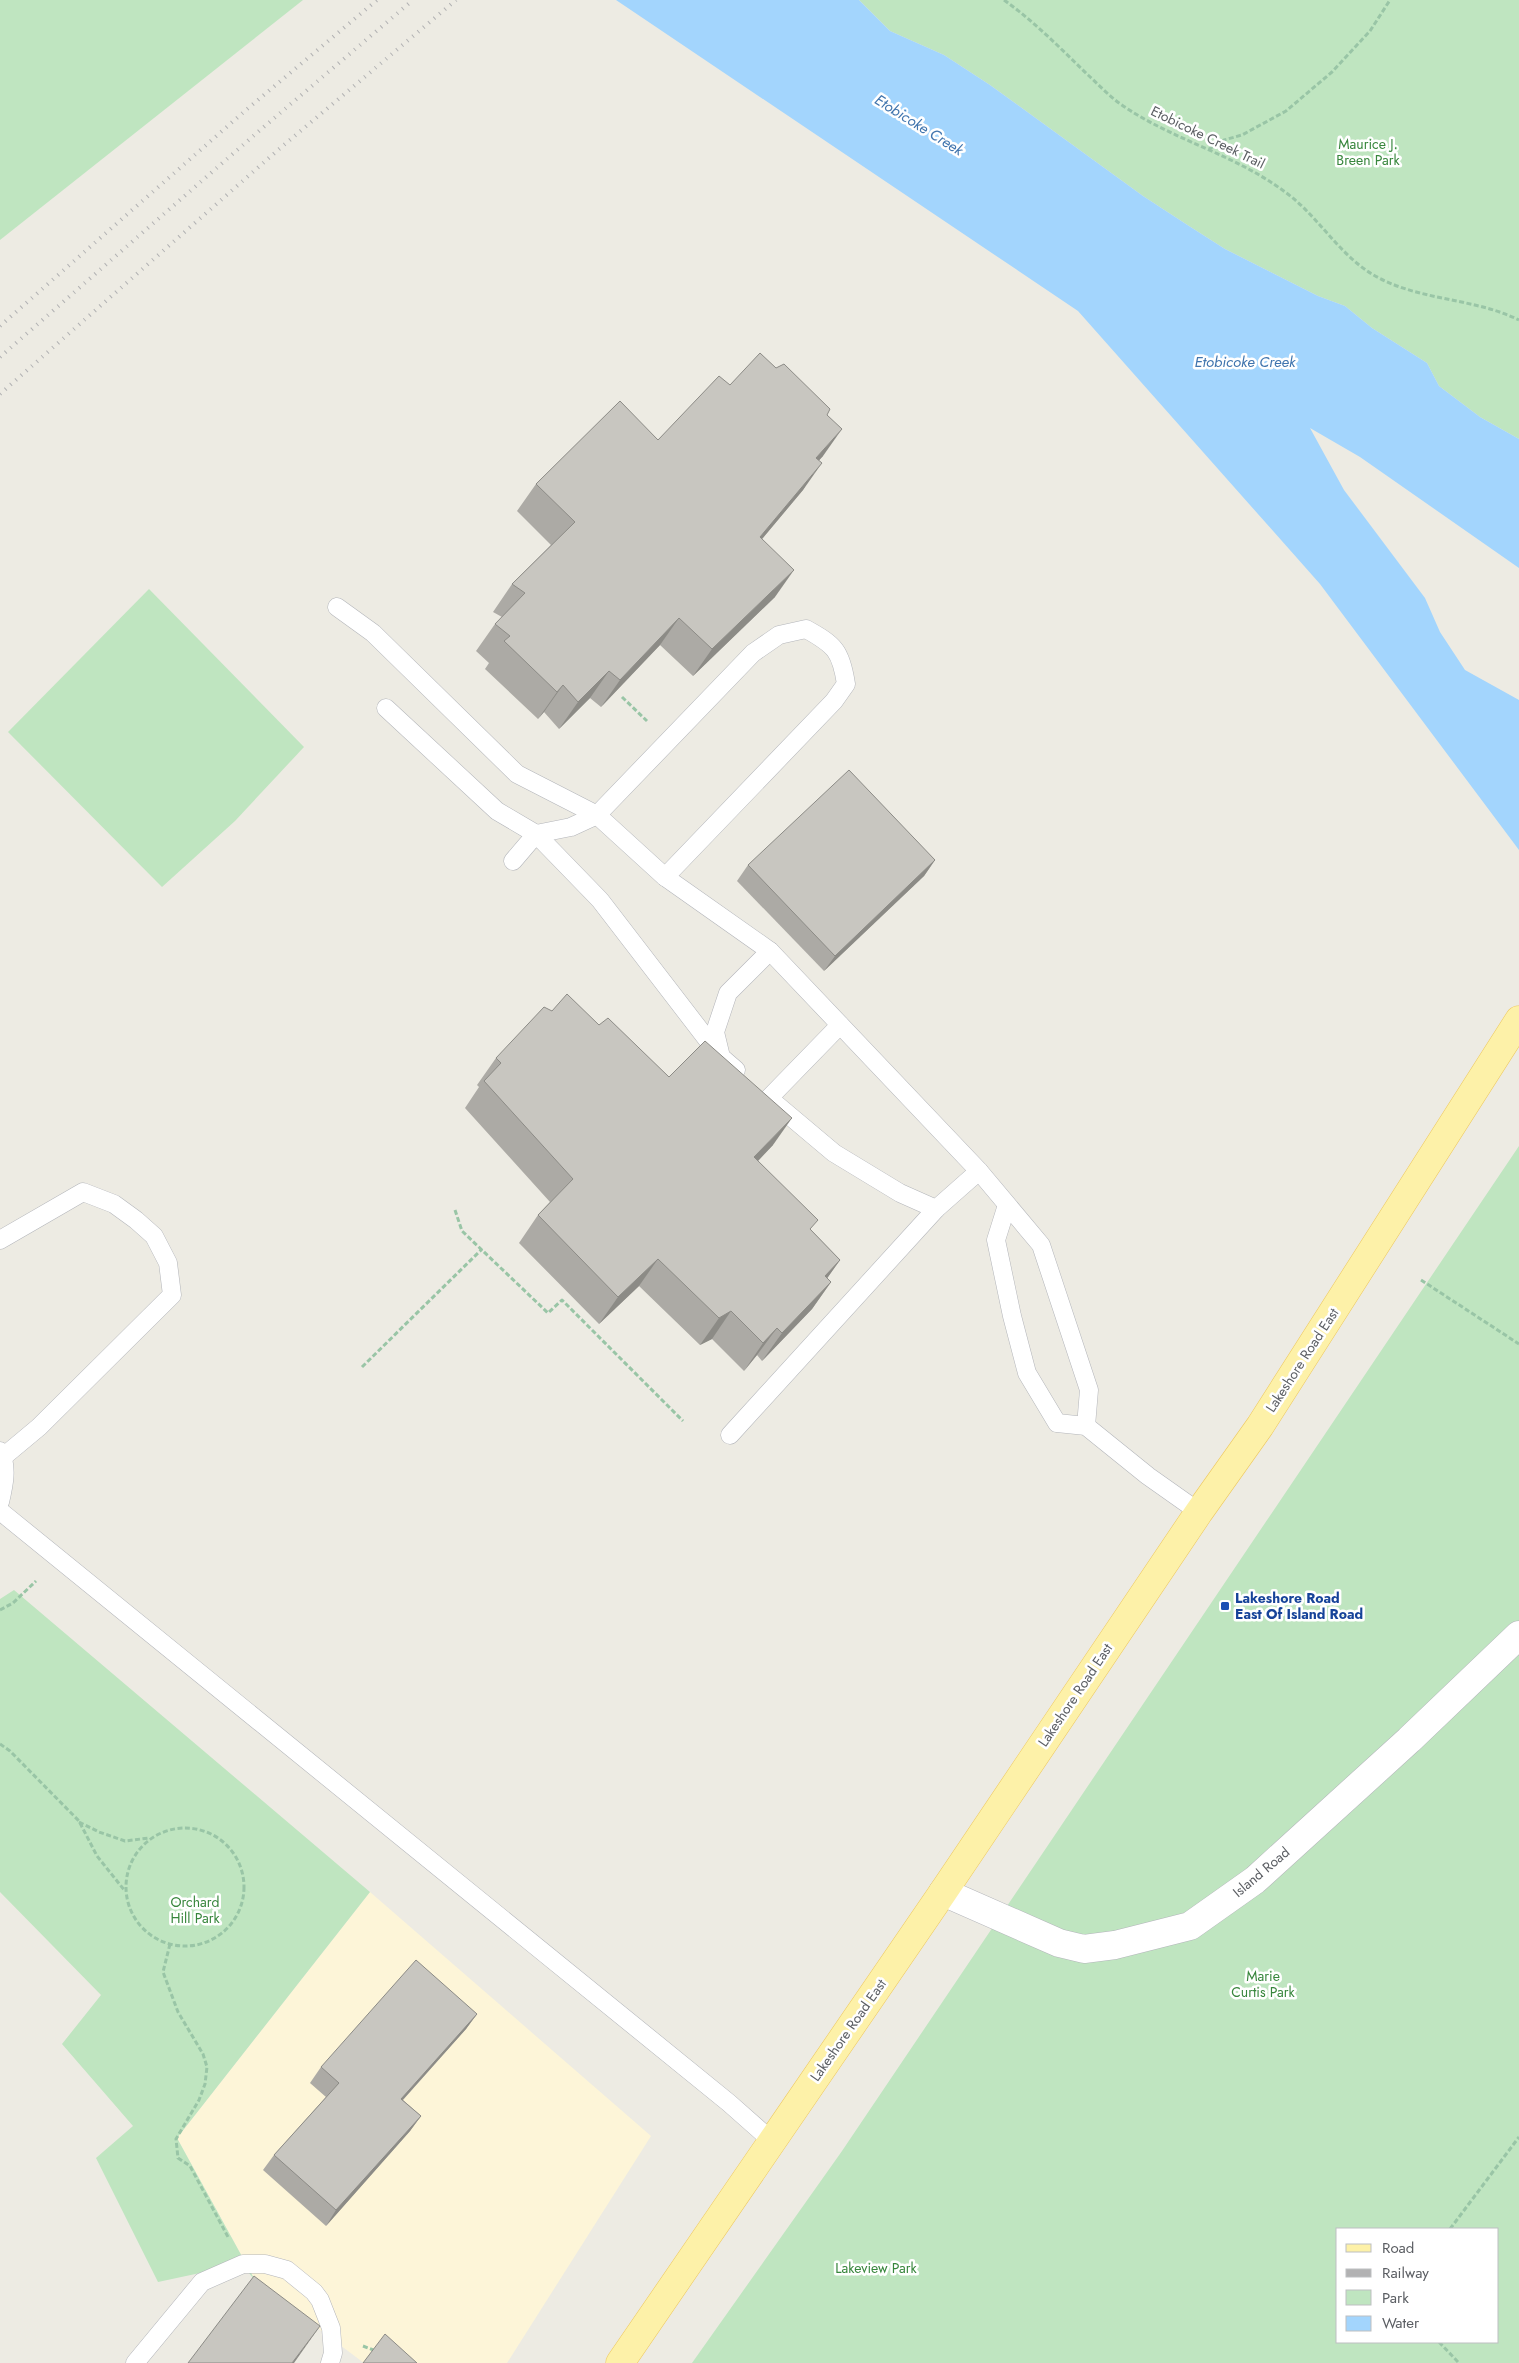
<svg xmlns="http://www.w3.org/2000/svg" width="1519" height="2363" font-family="Jost,sans-serif">
	<style>
		.commercial { fill: #fdf5d8 }
		.green { fill: #bfe5c0; fill-rule: evenodd }
		.water { fill: #a3d5fd }
		.lines { fill: none; stroke-linecap: round; stroke-linejoin: round }
		.service-casing { stroke: #b3b5ba; stroke-width: 19 }
		.minor-casing { stroke: #b3b5ba; stroke-width: 29 }
		.primary-casing { stroke: #eec75b; stroke-width: 29 }
		.path { stroke: #99c5a6; stroke-width: 3; stroke-dasharray: 5 2.5; stroke-linecap: butt }
		.service { stroke: #fff; stroke-width: 18 }
		.minor { stroke: #fff; stroke-width: 28 }
		.primary { stroke: #fdf1a8; stroke-width: 28 }
		.rail { stroke: #b2b2b3; stroke-width: 4; stroke-dasharray: 1 6; stroke-linecap: butt }
		.wall { fill: #acaaa5 }
		.shaded-wall { fill: #8c8b86 }
		.building { fill: #c8c6c0; stroke: #8c8b86 }
		.transit-dot { fill: #1a4fb4; stroke: #fff; stroke-width: 2 }
		.labels { text-anchor: middle; stroke-width: 5; stroke-linejoin: round; paint-order: stroke }
		.street-label { font-size: 14px; fill: #5b5e63; stroke: #fff }
		.park-label { font-size: 14px; fill: #37863c; stroke: #fff }
		.transit-label { font-size: 14px; font-weight: bold; fill: #164399; stroke: #fff; text-anchor: start }
		.water-label { font-size: 15px; font-style: italic; fill: #4175ae; stroke: #fff }
	</style>
	<rect width="100%" height="100%" fill="#edebe3"/>
	<path class="commercial" d="M370,1892L651,2136L507,2363H364L256,2282L177,2138Z"/>
	<g class="green">
		<path d="M0,0H303L0,240Z"/>
		<path d="M859,0H1519V439L1480,417L1439,386L1427,363L1372,328L1345,306L1318,296L1225,249L1189,226L1143,196L990,85L944,55L890,31Z"/>
		<path d="M149,589L304,747L235,821L162,887L8,732Z"/>
		<path d="M1519,1146V2363H692L842,2151ZM1338,2229H1498V2342H1338Z"/>
		<path d="M14,1590L370,1892L177,2138L256,2282L242,2264L158,2282L96,2158L133,2126L62,2044L101,1995L0,1892V1599Z"/>
	</g>
	<path class="water" d="M616,0H859L890,31L944,55L990,85L1143,196L1189,226L1225,249L1318,296L1345,306L1372,328L1427,363L1439,386L1480,417L1519,439V568L1360,457L1310,428L1344,490L1425,598L1440,632L1465,670L1519,700V850L1320,584L1078,311Z"/>
	<g class="lines">
		<g class="service-casing">
			<g id="service">
				<path d="M337,607L373,633L517,774L597,815L665,877L770,951L979,1171L1041,1245L1089,1390L1086,1426"/>
				<path d="M386,708L497,811L536,834L571,827L597,815L753,653L779,635L806,629C835,645 841,651 846,684L834,701L665,877"/>
				<path d="M513,861L536,834L600,900L716,1051"/>
				<path d="M736,1070L721,1057L715,1032L728,993L770,951"/>
				<path d="M769,1098L840,1025"/>
				<path d="M771,1100L834,1153L900,1193L936,1209L979,1171"/>
				<path d="M1007,1205L996,1240L1012,1316L1027,1373L1057,1423L1086,1426L1148,1476L1199,1512"/>
				<path d="M0,1240L83,1192L114,1204L136,1220L154,1236L168,1263L172,1295L39,1427L3,1457"/>
				<path d="M730,1435L936,1209"/>
				<path d="M0,1451C8,1467 4,1485 0,1502"/>
				<path d="M0,1511L729,2103L772,2141"/>
				<path d="M135,2363L202,2282L243,2264H265L287,2270L314,2292L320,2300L331,2328L333,2353L330,2363"/>
			</g>
		</g>
		<g class="minor-casing">
			<path id="minor" d="M943,1892L1059,1943L1084,1949L1115,1945L1190,1926L1255,1880L1409,1740L1519,1635"/>
		</g>
		<g class="primary-casing">
			<path id="primary" d="M620,2363L943,1892L1199,1512L1260,1426L1519,1020"/>
		</g>
		<g class="path">
			<path d="M1004,0C1035,22 1061,49 1088,75C1098,84 1108,95 1119,103C1171,140 1233,153 1285,192C1320,217 1340,258 1379,278C1423,301 1474,298 1519,320"/>
			<path d="M1209,149L1224,140L1242,135L1286,111L1332,72L1370,31L1390,0"/>
			<path d="M622,697L647,721"/>
			<path d="M455,1210L462,1231L548,1313L562,1300L683,1421"/>
			<path d="M1421,1280L1519,1344"/>
			<path d="M362,1367L482,1249"/>
			<path d="M0,1610L13,1603L36,1581"/>
			<path d="M0,1744L10,1751L79,1821L97,1856L125,1891"/>
			<path d="M79,1822L99,1832L125,1841L149,1838"/>
			<circle cx="185" cy="1887" r="59"/>
			<path d="M170,1944L163,1972L178,2012L203,2054L207,2067L205,2084L199,2100L176,2139L178,2158L190,2166L228,2237"/>
			<path d="M1450,2229L1519,2137"/>
			<path d="M1439,2342L1459,2363"/>
			<path d="M363,2346L376,2351"/>
		</g>
		<use href="#service" class="service"/>
		<use href="#minor" class="minor"/>
		<use href="#primary" class="primary"/>
		<g class="rail">
			<path d="M0,326L246,110L377,0"/>
			<path d="M0,357L259,131L413,0"/>
			<path d="M0,394L278,150L456,0"/>
		</g>
	</g>
	<g class="wall">
		<path d="M776,368L827,415L823,456L819,460L803,490L762,539L775,597L693,676L660,645L601,707L590,698L559,729L544,712L538,719L485,669L489,663L476,651L495,624L502,617L493,612L512,584L551,545L517,511L536,484L658,440L730,385Z"/>
		<path d="M935,860L924,876L824,971L737,881L748,865Z"/>
		<path d="M552,1011L599,1025L669,1077L773,1145L758,1161L811,1230L840,1260L827,1278L831,1282L812,1309L762,1361L757,1355L744,1371L712,1339L700,1345L639,1286L599,1324L519,1243L538,1215L550,1202L465,1108L479,1087L477,1085L496,1058Z"/>
		<path d="M477,2014L466,2029L403,2100L421,2116L410,2131L326,2226L263,2170L274,2155L326,2097L310,2083L321,2067Z"/>
	</g>
	<g class="shaded-wall">
		<path d="M842,429L823,456L797,485L816,458Z"/>
		<path d="M822,463L803,490L741,564L760,537Z"/>
		<path d="M794,570L775,597L693,676L712,649Z"/>
		<path d="M679,618L660,645L601,707L620,680Z"/>
		<path d="M609,671L590,698L559,729L578,702Z"/>
		<path d="M563,685L544,712L538,719L557,692Z"/>
		<path d="M935,860L924,876L824,971L835,956Z"/>
		<path d="M792,1118L773,1145L735,1185L754,1157Z"/>
		<path d="M658,1259L639,1286L599,1324L618,1297Z"/>
		<path d="M840,1260L821,1287L825,1276Z"/>
		<path d="M831,1282L812,1309L762,1361L782,1333Z"/>
		<path d="M731,1311L712,1339L700,1345L719,1318Z"/>
		<path d="M777,1328L757,1355L744,1371L763,1343Z"/>
		<path d="M477,2014L466,2029L390,2114L401,2099Z"/>
		<path d="M421,2116L410,2131L326,2226L336,2210Z"/>
		<path d="M320,2326L294,2363H292Z"/>
	</g>
	<g class="building">
		<path d="M760,353L776,368L784,364L830,409L827,415L842,429L816,458L822,463L760,537L794,570L712,649L679,618L620,680L609,671L578,702L563,685L557,692L504,641L510,636L495,624L525,593L512,584L575,522L536,484L620,401L658,440L719,376L730,385Z"/>
		<path d="M849,770L935,860L835,956L748,865Z"/>
		<path d="M567,994L599,1025L608,1018L669,1077L705,1041L792,1118L754,1157L818,1220L810,1229L840,1260L825,1276L831,1282L782,1333L777,1328L763,1343L731,1311L719,1318L658,1259L618,1297L538,1215L573,1179L484,1081L501,1063L496,1058L544,1007L552,1011Z"/>
		<path d="M416,1960L477,2014L401,2099L421,2116L336,2210L274,2155L339,2083L321,2067Z"/>
		<path d="M254,2276L320,2326L292,2363H188Z"/>
		<path d="M385,2334L417,2363H363Z"/>
	</g>
	<rect class="transit-dot" x="1220" y="1601" width="10" height="10" rx="2.5"/>
	<g class="labels">
		<g class="street-label">
			<text transform="translate(1208 137) rotate(26)" y="5">Etobicoke Creek Trail</text>
			<text transform="translate(1302 1360) rotate(-57)" y="5">Lakeshore Road East</text>
			<text transform="translate(1075 1695) rotate(-56)" y="5">Lakeshore Road East</text>
			<text transform="translate(1261 1872) rotate(-40)" y="5">Island Road</text>
			<text transform="translate(848 2030) rotate(-55)" y="5">Lakeshore Road East</text>
		</g>
		<g class="park-label">
			<text x="1368" y="149">Maurice J.<tspan x="1368" dy="16">Breen Park</tspan></text>
			<text x="195" y="1907">Orchard<tspan x="195" dy="16">Hill Park</tspan></text>
			<text x="1263" y="1981">Marie<tspan x="1263" dy="16">Curtis Park</tspan></text>
			<text x="876" y="2273">Lakeview Park</text>
		</g>
		<g class="transit-label">
			<text x="1235" y="1603">Lakeshore Road<tspan x="1235" dy="16">East Of Island Road</tspan></text>
		</g>
		<g class="water-label">
			<text transform="translate(919 125) rotate(32)" y="5">Etobicoke Creek</text>
			<text x="1245" y="367">Etobicoke Creek</text>
		</g>
	</g>
	<rect x="1336" y="2228" width="162" height="115" fill="#ffffff" stroke="#bdbfc1"/>
	<rect x="1346" y="2244" width="25" height="8" fill="#fdf1a8" stroke="#bdbfc1"/>
	<text x="1382" y="2253" font-size="15" fill="#5b5e63">Road</text>
	<rect x="1346" y="2269" width="25" height="8" fill="#b2b2b3" stroke="#bdbfc1"/>
	<text x="1382" y="2278" font-size="15" fill="#5b5e63">Railway</text>
	<rect x="1346" y="2290" width="25" height="15" fill="#bfe5c0" stroke="#bdbfc1"/>
	<text x="1382" y="2303" font-size="15" fill="#5b5e63">Park</text>
	<rect x="1346" y="2316" width="25" height="15" fill="#a3d5fd" stroke="#bdbfc1"/>
	<text x="1382" y="2328" font-size="15" fill="#5b5e63">Water</text>
</svg>
